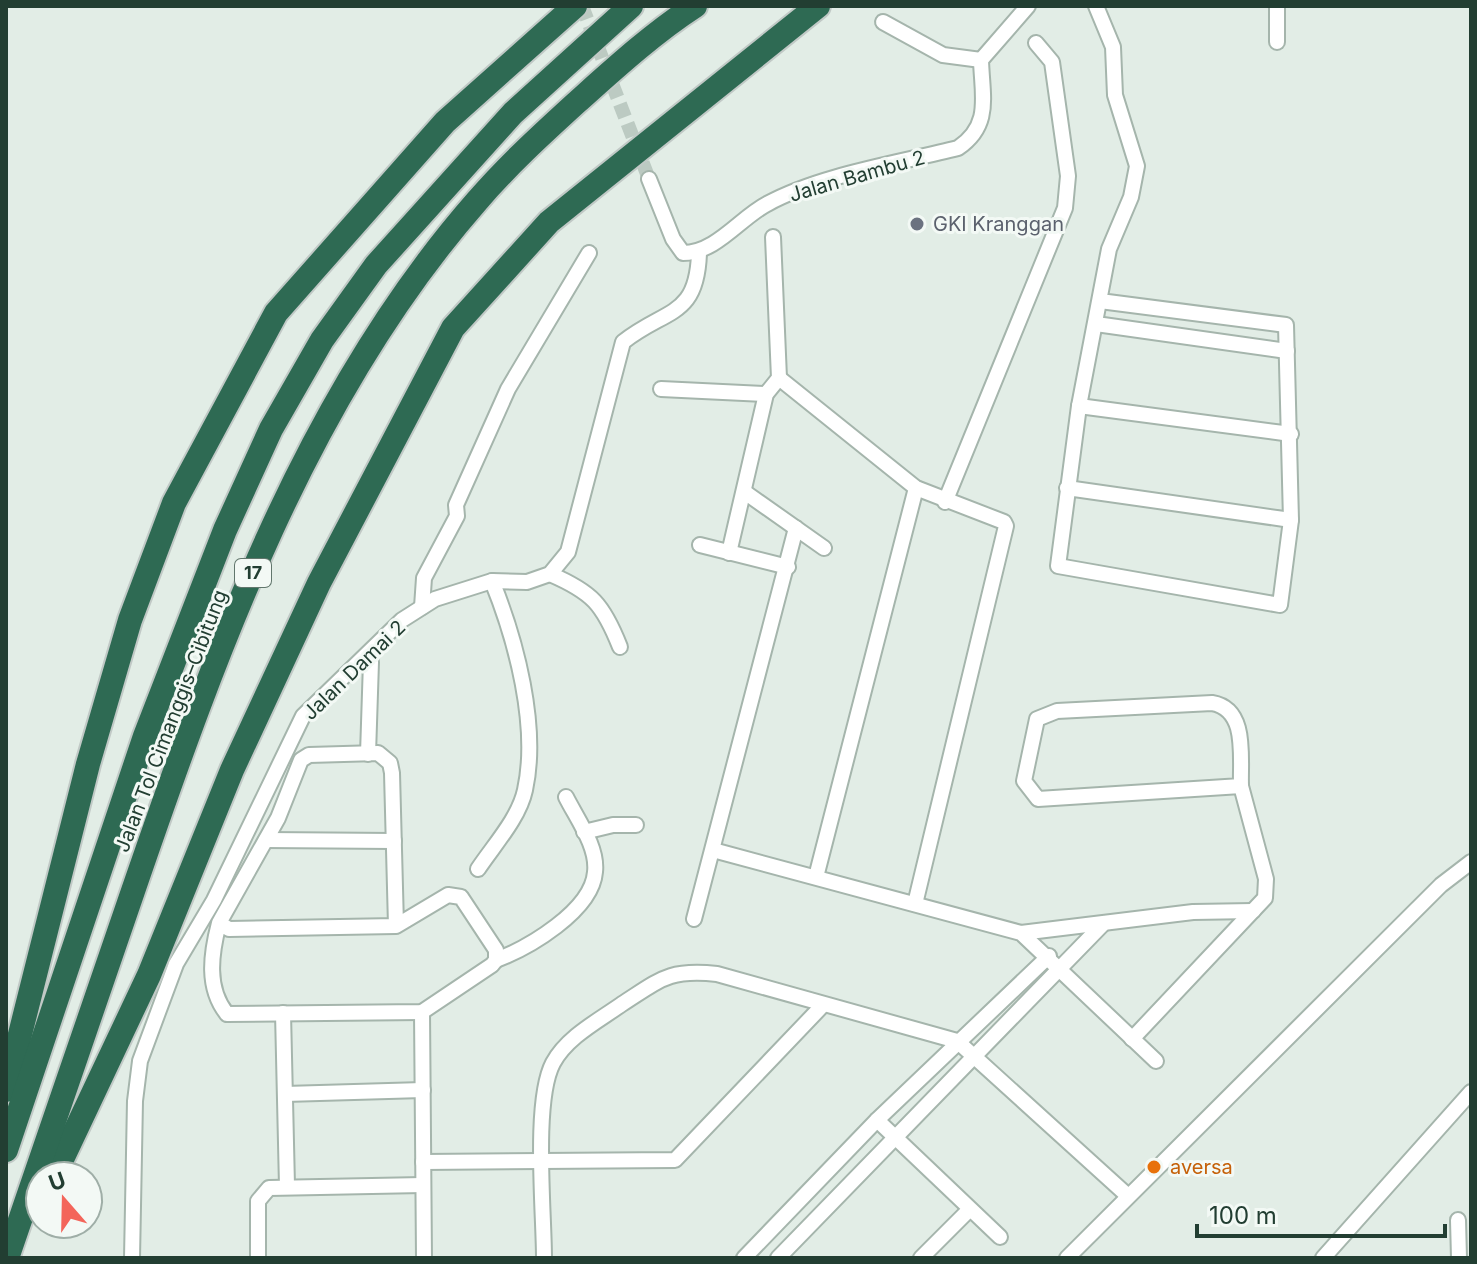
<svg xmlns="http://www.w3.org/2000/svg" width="1477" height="1264" font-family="Inter,sans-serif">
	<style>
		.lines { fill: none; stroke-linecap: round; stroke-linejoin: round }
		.street-tunnel { stroke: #bccac2; stroke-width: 14; stroke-dasharray: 14 7; stroke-linecap: butt }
		.street-casing { stroke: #a5b5ac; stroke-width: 18 }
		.highway-casing { stroke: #c1c9c6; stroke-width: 28 }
		.street { stroke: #fff; stroke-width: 14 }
		.highway { stroke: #2e6a53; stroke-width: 24 }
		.worship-dot { fill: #6b7280; stroke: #f3f9f5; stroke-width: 3 }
		.food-dot { fill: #e8710a; stroke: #f3f9f5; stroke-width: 3 }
		.labels { text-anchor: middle; stroke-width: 6; stroke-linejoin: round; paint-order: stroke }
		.shield { fill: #f3f9f5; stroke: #61766c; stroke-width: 2 }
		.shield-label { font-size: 18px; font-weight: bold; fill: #223e32 }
		.street-label { font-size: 20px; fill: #223e32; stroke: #f3f9f5 }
		.worship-label { font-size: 20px; fill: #5b616d; stroke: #f3f9f5; text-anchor: start }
		.food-label { font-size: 20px; fill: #c56008; stroke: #f3f9f5; text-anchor: start }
	</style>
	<rect width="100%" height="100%" fill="#e2ede6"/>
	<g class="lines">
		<path class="street-tunnel" d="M582,6L649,179"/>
		<g class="street-casing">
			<g id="street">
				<path d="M1096,6L1113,47L1115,95L1137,166L1131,197L1109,249L1079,406L1058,566L1280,605L1291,520L1286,325L1100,301"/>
				<path d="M883,22L943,55L981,60"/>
				<path d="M1277,42V6"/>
				<path d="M649,179L673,239L683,253C716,253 740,218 767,204C820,175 899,163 958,148C992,125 982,96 981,60L1028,6"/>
				<path d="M1096,324L1287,351"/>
				<path d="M779,378L916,488L1004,522L1006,526L915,904"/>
				<path d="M661,389L766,394"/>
				<path d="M1079,406L1291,434"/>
				<path d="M1067,488L1291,520"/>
				<path d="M746,493L824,548"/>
				<path d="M945,502L1065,208L1068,176L1052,62L1036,43"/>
				<path d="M700,545L788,567"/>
				<path d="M729,553L766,394L779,378L773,237"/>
				<path d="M550,574C592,592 603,604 620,647"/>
				<path d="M422,607L424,578L457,516L456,505L508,389L589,253"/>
				<path d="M1212,703C1248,709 1240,757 1241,786L1038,799L1024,781L1037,719L1057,711Z"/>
				<path d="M368,754L371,662"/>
				<path d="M584,832L613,825H636"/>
				<path d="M266,840L394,841"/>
				<path d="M713,850L1021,933L1156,1061"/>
				<path d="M478,869C494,845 519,818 525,790C539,726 516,640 492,581"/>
				<path d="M816,877L916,488"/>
				<path d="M694,919L796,528"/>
				<path d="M219,923C211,954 206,988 227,1014L422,1012L492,965L496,960V950L461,897L448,895L396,926L229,929L219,923L278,818L301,760L309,755L378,753L390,763L392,773L396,926"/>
				<path d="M1021,933L1193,912L1253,911"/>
				<path d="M496,960C528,948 592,911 595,872C598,847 577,819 566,797"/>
				<path d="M422,1012L424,1258"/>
				<path d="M283,1013L287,1186"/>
				<path d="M1132,1039L1265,898L1266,879L1241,786"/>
				<path d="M285,1094L423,1090"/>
				<path d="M877,1120L1000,1237"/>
				<path d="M423,1162L675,1160L823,1005"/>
				<path d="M1458,1220L1459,1258"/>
				<path d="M132,1258L135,1101L140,1061L176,964L214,900L303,716L402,620L435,599L492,581L527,582L550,574L568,552L623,342C666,308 697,318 699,253"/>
				<path d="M258,1258V1201L269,1188L423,1185"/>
				<path d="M544,1258C544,1212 533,1101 553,1063C567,1037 598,1021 622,1004C661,979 669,969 717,974L957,1041L1128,1196"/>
				<path d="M744,1258L877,1120L1049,956"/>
				<path d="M778,1258L1102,925"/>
				<path d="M921,1258L969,1210"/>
				<path d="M1067,1258L1441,885L1471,862"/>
				<path d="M1323,1258L1471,1092"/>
			</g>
		</g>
		<g class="highway-casing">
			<g id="highway">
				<path d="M6,1090L88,764L130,620L174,503L276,313L445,122L575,6"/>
				<path d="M6,1150L145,736L225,530L271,429L322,340L376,265L513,113L631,6"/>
				<path d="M54,1176L149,975L232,770L319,583L453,328L549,222L818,6"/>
				<path d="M7,1258C49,1136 91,1013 133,891C216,650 306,396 477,201C507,166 542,134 576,103C614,69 652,34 695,6"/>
			</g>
		</g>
		<use href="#street" class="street"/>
		<use href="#highway" class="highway"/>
	</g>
	<circle class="worship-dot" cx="917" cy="224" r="8"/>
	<circle class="food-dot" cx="1154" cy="1167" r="8"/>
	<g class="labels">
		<rect class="shield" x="235" y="559" width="36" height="28" rx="6"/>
		<g class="shield-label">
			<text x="253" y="579">17</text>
		</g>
		<g class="street-label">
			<text transform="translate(857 176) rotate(-16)" y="7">Jalan Bambu 2</text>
			<text transform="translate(354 670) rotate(-44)" y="7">Jalan Damai 2</text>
			<text transform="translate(171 721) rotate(-69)" y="7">Jalan Tol Cimanggis–Cibitung</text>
		</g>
		<g class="worship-label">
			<text x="933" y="231">GKI Kranggan</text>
		</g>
		<g class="food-label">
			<text x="1170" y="1174">aversa</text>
		</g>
	</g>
	<rect width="1477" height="1264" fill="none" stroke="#223e32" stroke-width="16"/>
	<g transform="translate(64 1200) rotate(340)"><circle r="38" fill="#f3f9f5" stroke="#9faea7" stroke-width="2"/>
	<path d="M0-6L14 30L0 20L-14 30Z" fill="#f3655a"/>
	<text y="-12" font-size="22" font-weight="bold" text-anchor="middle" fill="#223e32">U</text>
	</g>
	<path d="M1197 1224v12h248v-12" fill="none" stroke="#223e32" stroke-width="4"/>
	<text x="1209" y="1224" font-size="24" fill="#223e32" stroke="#f3f9f5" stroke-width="6" paint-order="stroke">100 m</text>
</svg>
